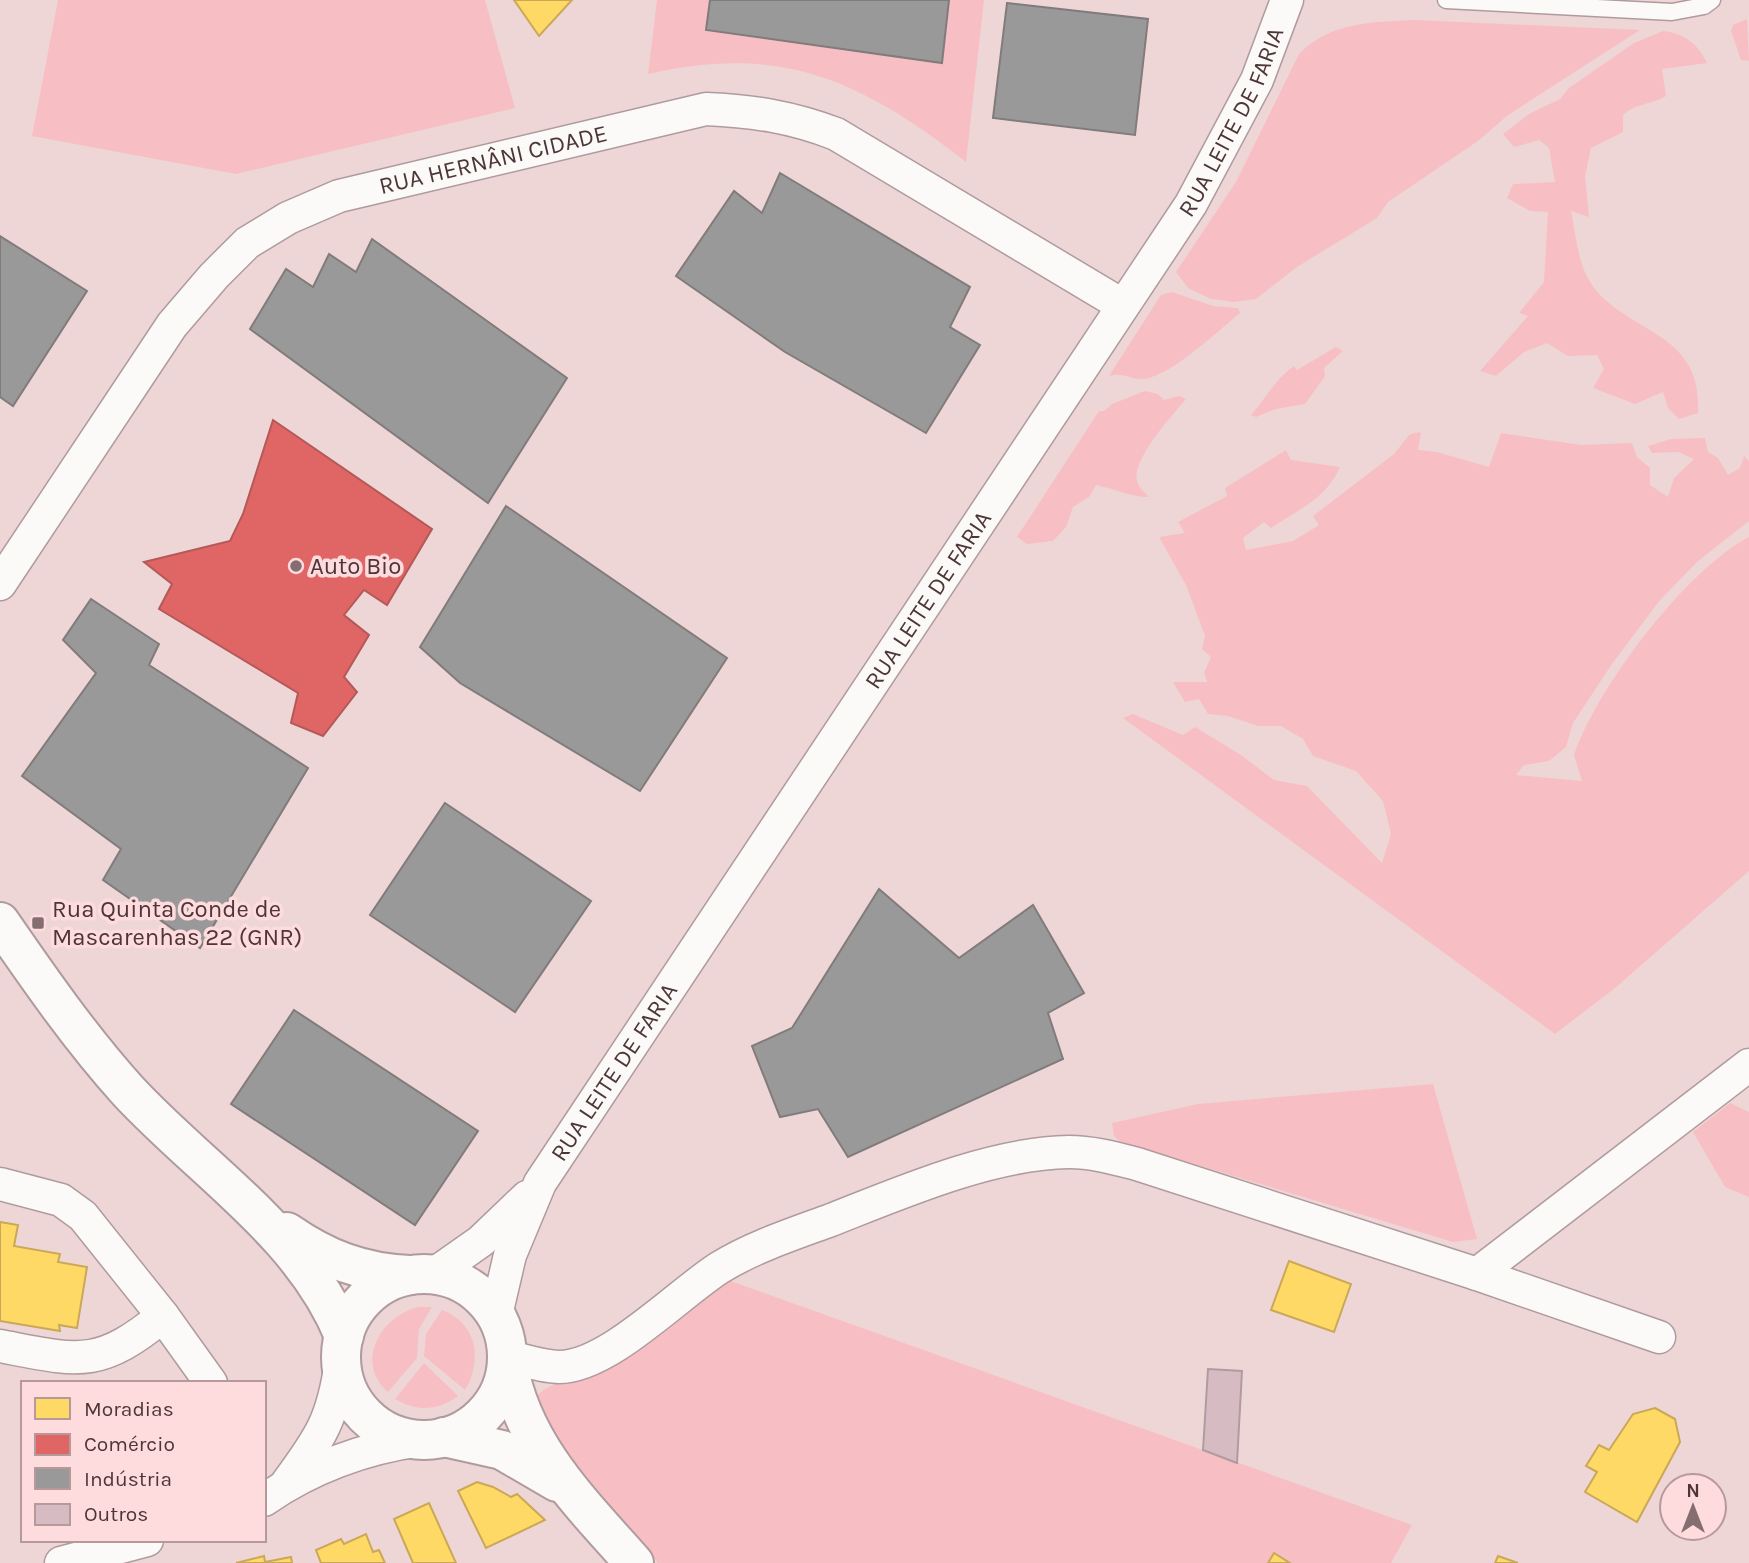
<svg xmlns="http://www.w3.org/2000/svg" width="1749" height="1563" font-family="Karla,sans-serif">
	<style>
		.green { fill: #f7bfc3 }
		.homes { fill: #ffd966; stroke: #caa858; stroke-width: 2 }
		.shops { fill: #e06666; stroke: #b45858; stroke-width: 2 }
		.industry { fill: #999; stroke: #827b7c; stroke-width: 2 }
		.building { fill: #d7bbc3; stroke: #af9ca0; stroke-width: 2 }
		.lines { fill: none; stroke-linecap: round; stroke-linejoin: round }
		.service-casing { stroke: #af9b9d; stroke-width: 19 }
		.minor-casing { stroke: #af9b9d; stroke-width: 35 }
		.tertiary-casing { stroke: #af9b9d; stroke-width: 42 }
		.service { stroke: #fcf9f9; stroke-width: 16 }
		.minor { stroke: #fcf9f9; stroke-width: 32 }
		.tertiary { stroke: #fcf9f9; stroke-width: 38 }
		.poi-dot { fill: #856e70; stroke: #fedbdd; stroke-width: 2.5 }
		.labels { text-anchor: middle; stroke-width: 7; stroke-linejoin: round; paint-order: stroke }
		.street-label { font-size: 24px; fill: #4d3638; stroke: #fedbdd }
		.poi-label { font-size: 24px; fill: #4d3638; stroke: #fedbdd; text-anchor: start }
	</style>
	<rect width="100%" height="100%" fill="#eed6d7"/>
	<g class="green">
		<path d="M58,0H485L515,108L236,174L32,136Z"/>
		<path d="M657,0H984L966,162C862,81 782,43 648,74Z"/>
		<path d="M1747,19L1749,61L1741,60L1731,31L1733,25Z"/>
		<path d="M1415,20L1640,30L1508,115L1478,141L1388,202L1377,218L1297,267L1256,299L1234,302L1211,299L1188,288L1176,272L1236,182L1299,54C1330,22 1372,22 1415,20Z"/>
		<path d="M1663,31C1684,33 1698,44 1707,63L1662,69L1666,96C1651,105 1636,103 1623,115V132L1591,148L1585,176L1589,217L1571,211C1577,241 1578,273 1601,296C1642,336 1702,337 1698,413L1679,419L1668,408L1663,392L1635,404L1593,388L1604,369L1597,355L1568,356L1547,343L1524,352L1496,376L1480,371L1528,316L1519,313L1544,282L1548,212L1530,211L1507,198L1513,184L1555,182L1549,148L1539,140L1514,147L1503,134L1529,114L1560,99L1569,88L1634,43Z"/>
		<path d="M1172,292L1213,306L1238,308L1240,313C1219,330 1167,380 1141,379C1127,379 1126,372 1109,376L1161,295Z"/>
		<path d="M1336,347L1343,351L1324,368L1325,376L1305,404L1276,409L1256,417L1251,415C1267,397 1275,379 1294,366L1297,370Z"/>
		<path d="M1145,391L1158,394L1164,400L1179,396L1186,399C1173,415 1128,462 1138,484C1140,489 1146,493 1149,497C1130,497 1115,489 1096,485L1089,497L1073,507L1066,527L1053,541L1027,544L1017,537L1099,411H1104L1112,404Z"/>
		<path d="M1421,432L1418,450L1437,452L1489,467L1501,433L1581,445L1632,443L1637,457L1650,468V485L1668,497L1674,478L1694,459L1678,452L1652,453L1648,446L1671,439L1705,438L1708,452L1718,458L1728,475L1740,468L1744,456L1749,461V521L1698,561L1660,600L1612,664L1573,723L1566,747L1549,761L1524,765L1516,775L1582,781L1574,755C1598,686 1685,571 1749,537V871L1615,988L1555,1034L1123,718L1133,714L1183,735L1195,727L1241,755L1274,780L1307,786L1382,863L1391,834L1383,801L1356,771L1313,756L1303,739L1281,726H1258L1228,716L1208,714L1199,699L1185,702L1173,682H1207L1204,673L1211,657L1202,649L1205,636L1186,585L1159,537L1185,533L1178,522L1227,496L1225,488L1286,450L1291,460L1340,467C1327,498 1298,510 1271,528L1264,522L1243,538L1246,550L1293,541L1319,525L1313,516L1394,454L1410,434Z"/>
		<path d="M1433,1084L1477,1239L1453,1242L1121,1142L1114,1136L1112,1123L1198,1104Z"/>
		<path d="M1730,1103L1749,1112V1197L1725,1187L1693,1132Z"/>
		<path d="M728,1280L1412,1525L1391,1563H1290L1274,1554L1268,1563H658L541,1428L534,1401C544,1382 567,1383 584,1374C635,1347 682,1315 728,1280Z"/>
		<path d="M419,1307H432L419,1329L417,1358L388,1392C354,1362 381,1315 419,1307Z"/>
		<path d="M442,1310C477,1323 483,1360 465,1390L424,1356L426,1334Z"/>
		<path d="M424,1363L458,1396C438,1411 417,1412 395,1399Z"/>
	</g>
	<g class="homes">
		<path d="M514,0H572L539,36Z"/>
		<path d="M0,1222L18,1225L14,1246L60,1254L58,1262L87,1267L77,1328L59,1325L60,1331L0,1321Z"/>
		<path d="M1289,1261L1351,1284L1334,1332L1271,1310Z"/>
		<path d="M1655,1408L1675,1419L1680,1442L1637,1522L1585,1492L1597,1472L1586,1466L1599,1445L1609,1450L1633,1414Z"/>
		<path d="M477,1482L493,1487L511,1497L517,1494L545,1520L486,1548L458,1491Z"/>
		<path d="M429,1503L456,1563H413L394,1519Z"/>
		<path d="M366,1534L373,1552L379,1550L385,1563H321L316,1550L341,1539L344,1544Z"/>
		<path d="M1274,1553L1290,1563H1268Z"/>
		<path d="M264,1556L265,1562L291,1557L292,1563H236Z"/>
		<path d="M1498,1556L1518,1563H1495Z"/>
	</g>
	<path class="shops" d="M273,420L432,529L387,605L364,590L344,615L369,635L344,677L357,692L323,736L291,723L298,693L159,609L172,584L144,562L230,541L243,514Z"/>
	<g class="industry">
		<path d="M710,0H949L942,63L706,30Z"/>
		<path d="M1007,3L1148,19L1135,135L993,118Z"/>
		<path d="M780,173L970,287L950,327L980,345L926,433L785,352L676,276L734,191L762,213Z"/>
		<path d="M0,236L87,291L13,406L0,397Z"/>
		<path d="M372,239L567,378L488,503L250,329L286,269L313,287L329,254L356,272Z"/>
		<path d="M506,506L727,658L640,791L460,683L420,647Z"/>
		<path d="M91,599L159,644L149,665L308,768L200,948L103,880L121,849L22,776L96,673L63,640Z"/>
		<path d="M445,803L591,901L515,1012L370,915Z"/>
		<path d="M879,889L959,958L1033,905L1084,993L1048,1013L1063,1059L848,1157L818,1109L780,1117L752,1046L792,1028Z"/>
		<path d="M294,1010L478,1131L415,1225L231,1104Z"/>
	</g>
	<path class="building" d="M1208,1369L1242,1371L1237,1463L1203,1450Z"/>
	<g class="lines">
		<g class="service-casing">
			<path id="service" d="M1446,0L1672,12L1704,6L1712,0"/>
		</g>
		<g class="minor-casing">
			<g id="minor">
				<path id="s1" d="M0,584L172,325L214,276L247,243L288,218L339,196L706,109C753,111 792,117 836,134L1122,305"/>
				<path d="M0,1184L61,1200L83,1216L163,1316L211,1383"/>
				<path d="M434,1274L481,1241L527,1197"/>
				<path d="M1477,1274L1749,1065"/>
				<path id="s2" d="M496,1315L510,1255L540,1183L1191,204L1257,80L1287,0"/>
				<path d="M0,1346C79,1361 98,1369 163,1316"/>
				<path d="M508,1357C524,1360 543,1367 559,1367C608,1367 677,1295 719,1268C753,1247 793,1234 831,1220C902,1192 992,1153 1069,1152C1092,1152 1114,1158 1137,1164L1477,1274L1659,1337"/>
				<path d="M287,1483C321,1437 333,1419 341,1362"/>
				<path d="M264,1500C312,1467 364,1448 421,1440"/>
				<path d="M61,1563L147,1540"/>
			</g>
		</g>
		<g class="tertiary-casing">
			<g id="tertiary">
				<path d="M0,922C40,980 81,1039 128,1091C201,1170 303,1234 344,1336"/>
				<path d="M287,1232C326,1259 362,1273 410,1275"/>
				<circle cx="424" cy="1357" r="83"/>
				<path d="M508,1364C522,1446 581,1503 634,1563"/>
				<path d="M444,1437L502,1450L557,1482"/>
			</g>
		</g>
		<use href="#service" class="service"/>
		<use href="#minor" class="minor"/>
		<use href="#tertiary" class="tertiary"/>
	</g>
	<g class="poi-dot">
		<circle cx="296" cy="566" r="7"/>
		<rect x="31" y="916" width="14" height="14" rx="3.5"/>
	</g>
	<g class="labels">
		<g class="street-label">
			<text dy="8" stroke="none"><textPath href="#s2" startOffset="1407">RUA LEITE DE FARIA</textPath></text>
			<text dy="8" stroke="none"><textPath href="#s1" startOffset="684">RUA HERNÂNI CIDADE</textPath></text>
			<text dy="8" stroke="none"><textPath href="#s2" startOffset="840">RUA LEITE DE FARIA</textPath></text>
			<text dy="8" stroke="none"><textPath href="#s2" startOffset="273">RUA LEITE DE FARIA</textPath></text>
		</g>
		<g class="poi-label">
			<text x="310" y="574">Auto Bio</text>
			<text x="52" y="917">Rua Quinta Conde de<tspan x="52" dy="28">Mascarenhas 22 (GNR)</tspan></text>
		</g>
	</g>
	<rect x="21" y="1381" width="245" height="161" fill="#fedbdd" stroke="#b7999b" stroke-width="2"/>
	<rect x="35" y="1398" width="35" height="21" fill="#ffd966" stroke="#b7999b" stroke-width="2"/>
	<text x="84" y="1416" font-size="21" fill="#4d3638">Moradias</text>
	<rect x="35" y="1434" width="35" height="21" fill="#e06666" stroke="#b7999b" stroke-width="2"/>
	<text x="84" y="1451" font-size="21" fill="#4d3638">Comércio</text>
	<rect x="35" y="1468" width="35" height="21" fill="#999999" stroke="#b7999b" stroke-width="2"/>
	<text x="84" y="1486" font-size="21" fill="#4d3638">Indústria</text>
	<rect x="35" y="1504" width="35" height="21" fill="#d7bbc3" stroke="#b7999b" stroke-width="2"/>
	<text x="84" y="1521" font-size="21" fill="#4d3638">Outros</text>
	<g transform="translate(1693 1507)"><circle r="33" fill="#fedbdd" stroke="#b7999b" stroke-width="2"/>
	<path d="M0-5L12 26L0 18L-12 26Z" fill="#856e70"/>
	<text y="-10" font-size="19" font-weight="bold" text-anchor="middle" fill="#4d3638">N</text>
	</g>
</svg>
